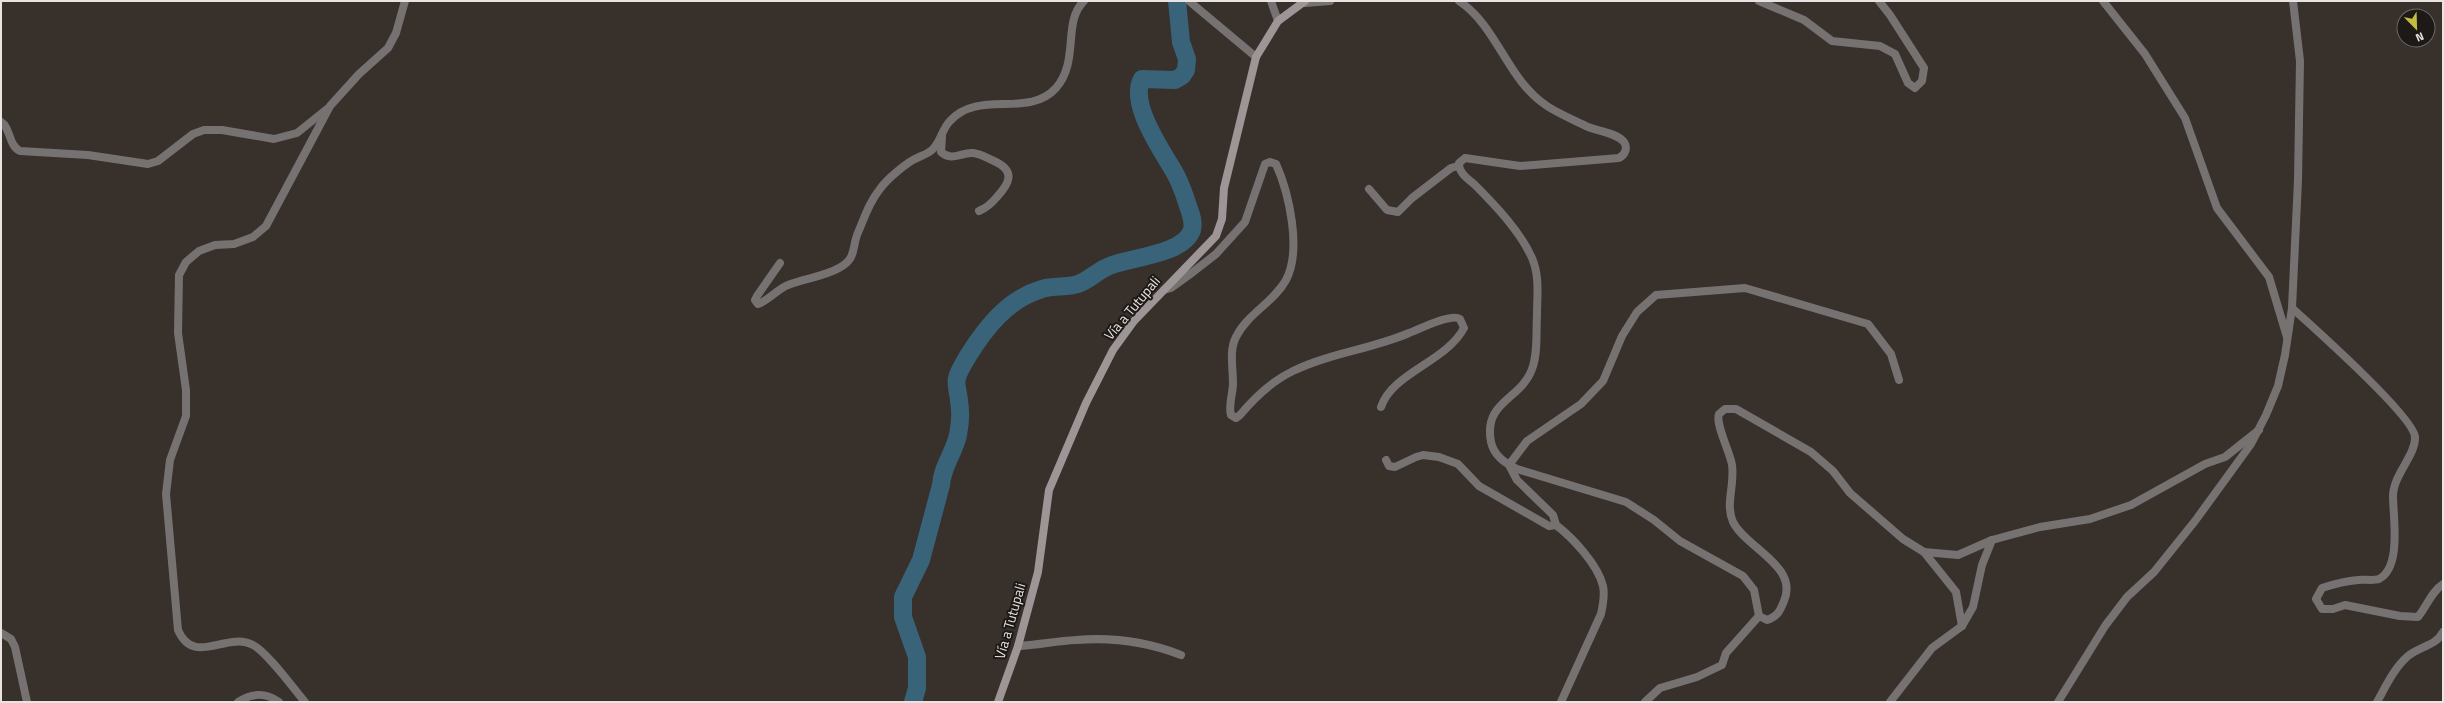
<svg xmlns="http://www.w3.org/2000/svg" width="2444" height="703" font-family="'Titillium Web',sans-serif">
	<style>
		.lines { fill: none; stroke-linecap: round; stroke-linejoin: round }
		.river { stroke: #386379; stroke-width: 18 }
		.street { stroke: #777272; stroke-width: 8 }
		.secondary { stroke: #9d9596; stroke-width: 8 }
		.labels { text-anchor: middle; stroke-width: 4; stroke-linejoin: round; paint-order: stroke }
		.street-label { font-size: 14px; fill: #e9e4e1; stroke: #1c1917 }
	</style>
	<rect width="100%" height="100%" fill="#38302b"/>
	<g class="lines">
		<path class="river" d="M913,702L917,688V657L903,617V597L921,560L941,485C942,467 954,453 958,435C960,425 961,412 959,401C959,395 955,384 957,378C959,370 964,363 968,356C986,327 1008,299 1042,289C1054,285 1066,288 1078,284C1090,280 1099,269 1112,265C1133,257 1184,254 1192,230C1194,222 1191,214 1188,206C1185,196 1181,185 1176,175C1164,153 1128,104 1142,79L1175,80L1182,76L1186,70L1187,59L1181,42L1177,1"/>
		<g class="street">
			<path d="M1189,1L1256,57"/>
			<path d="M1271,1L1278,21"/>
			<path d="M1459,1C1498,27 1507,80 1547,106C1559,114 1574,120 1588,127C1598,131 1617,133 1624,142C1628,148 1625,155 1619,158L1520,166L1465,158L1459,163C1458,172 1468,179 1474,184C1495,205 1520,231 1532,258C1540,277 1537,295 1537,315C1536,332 1538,354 1532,369C1521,400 1483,401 1491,442C1494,456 1505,463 1517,469L1626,502L1654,520L1680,541L1743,576L1754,590L1759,616L1767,620C1778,616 1780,611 1784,601C1799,566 1746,548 1733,522C1725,504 1735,485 1732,465C1730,452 1715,424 1719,414L1725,409H1736L1811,452L1833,471L1850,493L1903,539L1924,552L1958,555L1992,540L2040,527L2090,519L2131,505L2205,464L2225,457L2259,430"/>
			<path d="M1759,1L1804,20L1832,41L1880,46L1895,54L1908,83L1915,88L1922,81L1924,68L1890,15L1879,1"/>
			<path d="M2103,1L2145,54L2185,118L2217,208L2269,277L2287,337"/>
			<path d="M1305,3L1330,1"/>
			<path d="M1,122C11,128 8,145 20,151L88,155L148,164L158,161L193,134L204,130H222L274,139L297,133L327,109"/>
			<path d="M942,137L941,152C952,162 961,152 973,153C981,154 987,158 994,161C1016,171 1010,183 996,198C991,204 986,208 979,211"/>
			<path d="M1369,189L1387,210L1398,212L1412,198L1451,168L1458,166"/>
			<path d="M780,263L757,296L755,300L758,304C765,303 779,288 788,285C805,278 823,277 839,268C856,259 852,249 857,235C864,219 869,202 880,189C886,180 907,162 917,158C923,155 928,154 933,149C941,141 942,129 950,121C979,89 1028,119 1056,88C1080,60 1062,22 1084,1"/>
			<path d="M1164,290L1171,288L1189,275L1216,254L1245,222L1265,164L1270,162L1276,164C1289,193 1302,250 1286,280C1274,302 1247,314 1236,337C1229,350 1233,368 1233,383C1233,394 1228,405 1231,415L1236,418L1240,415C1255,397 1272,381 1293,371C1330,353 1372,349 1409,333C1420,329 1451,313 1460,319L1464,328C1446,362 1392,373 1381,407"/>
			<path d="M2292,308C2312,326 2414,417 2415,437C2416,455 2393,475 2393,496C2393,517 2402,567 2379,579C2373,581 2364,579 2358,580C2345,581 2334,584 2322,588L2316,599L2322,609H2333L2345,605L2400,616L2418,617C2427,606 2431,592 2443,584"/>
			<path d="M1386,460L1389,466L1395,467L1416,457L1423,455L1439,457L1458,464L1479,486L1549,526L1556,525L1553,515L1517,480L1509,465L1527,441L1581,404L1603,381L1622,336L1637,312L1656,295L1745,288L1868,324L1891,354L1899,380"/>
			<path d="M1556,525C1573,538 1598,565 1603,586C1605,595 1603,605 1601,614L1561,702"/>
			<path d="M1924,552L1956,592L1962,626"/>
			<path d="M1,633L11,639L15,647L27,702"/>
			<path d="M1018,646C1038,645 1056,641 1076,640C1112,637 1148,642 1181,655"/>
			<path d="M238,702C252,693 265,692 279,702"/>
			<path d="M305,702C293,688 267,652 253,645C226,631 194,667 178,630L166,494L170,460L186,416V390L178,333L179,275L186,262L199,251L215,245L234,244L253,237L266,226L330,106L359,74L388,48L396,33L405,1"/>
			<path d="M1645,702L1660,688L1697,677L1722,665L1726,653L1759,616"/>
			<path d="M1890,702L1932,648L1962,626L1973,607L1982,565L1992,540"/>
			<path d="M2058,702L2105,626L2127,597L2154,572L2195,521L2251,444L2266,415L2278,386L2285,355L2292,308L2298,180L2300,61L2293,1"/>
			<path d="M2377,702C2386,686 2394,668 2408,656C2420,646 2436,646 2443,632"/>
		</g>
		<path class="secondary" d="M998,702L1018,646L1038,572L1049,490L1086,403L1113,350L1134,321L1216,236L1222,219L1224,188L1256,57L1278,21L1305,1"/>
	</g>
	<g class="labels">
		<g class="street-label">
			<text transform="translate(1132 308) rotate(-50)" y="5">Vía a Tutupali</text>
			<text transform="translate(1010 621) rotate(-74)" y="5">Vía a Tutupali</text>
		</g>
	</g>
	<rect width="2444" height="703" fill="none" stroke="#e9e4e1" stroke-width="4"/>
	<g transform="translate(2416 28) rotate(157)"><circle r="19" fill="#1c1917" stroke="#6e6a68"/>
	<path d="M0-3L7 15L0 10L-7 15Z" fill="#c1bd40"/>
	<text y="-6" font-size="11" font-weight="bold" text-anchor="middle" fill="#e9e4e1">N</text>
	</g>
</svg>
